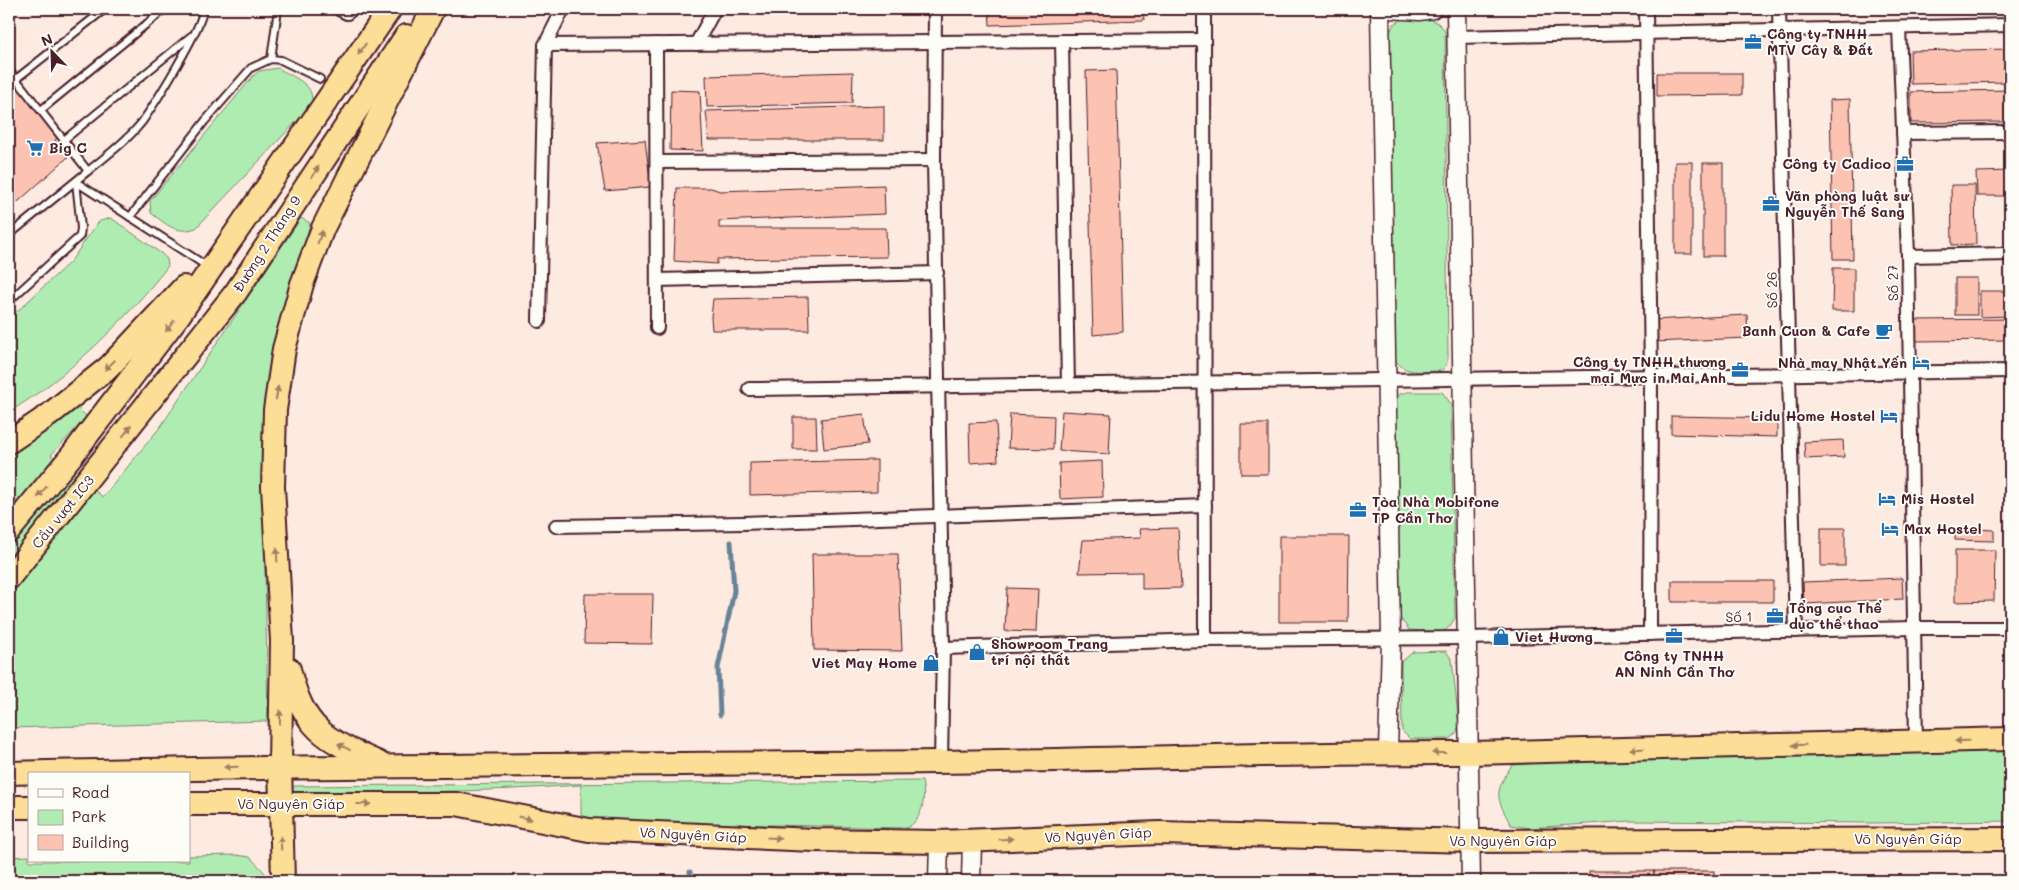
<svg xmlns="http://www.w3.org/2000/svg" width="2019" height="890" font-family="Mali,sans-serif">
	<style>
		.green { fill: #afecb2; stroke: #7c866e }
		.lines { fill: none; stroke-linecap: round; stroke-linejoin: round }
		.stream { stroke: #698396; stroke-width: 5 }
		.building { fill: #fcc3b2; stroke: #4a1f2b }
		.lane-casing { stroke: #4a1f2b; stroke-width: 10 }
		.street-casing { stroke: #4a1f2b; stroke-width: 16 }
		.secondary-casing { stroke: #4a1f2b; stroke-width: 21 }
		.highway-casing { stroke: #4a1f2b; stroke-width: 26 }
		.lane { stroke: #fdfcf7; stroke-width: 6 }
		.street { stroke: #fdfcf7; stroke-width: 12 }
		.secondary { stroke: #fdfcf7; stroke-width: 18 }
		.highway { stroke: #fcde96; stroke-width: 22 }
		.oneway { fill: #a37e60 }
		.labels { text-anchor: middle; stroke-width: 4; stroke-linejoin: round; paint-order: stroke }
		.poi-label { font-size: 14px; font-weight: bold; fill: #4a1f2b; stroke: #fdfcf7; text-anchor: start }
		.street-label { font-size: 14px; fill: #4a1f2b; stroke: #fdfcf7 }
	</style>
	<rect width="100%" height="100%" fill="#fdebe2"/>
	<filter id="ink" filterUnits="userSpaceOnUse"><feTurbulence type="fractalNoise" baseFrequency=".02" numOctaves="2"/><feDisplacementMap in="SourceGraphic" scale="10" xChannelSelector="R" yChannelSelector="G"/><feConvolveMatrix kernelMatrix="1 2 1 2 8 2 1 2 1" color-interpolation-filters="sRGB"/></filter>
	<g filter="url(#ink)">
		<g class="green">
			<path d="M1403,19C1420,19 1435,15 1445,31L1448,358L1446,366L1441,371C1423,371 1401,376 1394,356L1389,34L1394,24Z"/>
			<path d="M278,68C294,78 317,84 311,106L196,228C176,235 166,224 151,213L150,201L254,75L259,71Z"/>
			<path d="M111,218L162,254L167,259L168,266C124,322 70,375 9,412V319L71,261L96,225L100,221Z"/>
			<path d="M301,218L310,223L279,348L264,518L268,721L9,728V452L76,406L87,417L51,455L103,497L161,426Z"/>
			<path d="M1408,392H1442L1451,404L1455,618L1450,626L1443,632L1409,630L1400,618L1396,400L1400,394Z"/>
			<path d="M1446,651L1452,660L1459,725L1456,734L1450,739H1410L1402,731L1401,662L1413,652Z"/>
			<path d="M2010,749V821L1876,823L1631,821L1529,828L1511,825C1495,796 1494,793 1512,765L1600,759Z"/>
			<path d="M922,781C926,798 923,819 907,828L586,821L581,818V785C485,792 389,793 293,793L290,786Z"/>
			<path d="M236,855L250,857L266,874V881H9V857L29,856V861H189V856Z"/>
		</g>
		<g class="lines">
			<g class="stream">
				<path d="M720,715L718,668L734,591L731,542"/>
				<path d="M690,872L692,881"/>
			</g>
		</g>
		<g class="building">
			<path d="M989,9H1143L1144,20L990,25Z"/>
			<path d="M2010,49V82L1911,84L1910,51Z"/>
			<path d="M1116,70L1123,332L1093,335L1086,71Z"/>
			<path d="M853,72L852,103L707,107L706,76Z"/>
			<path d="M1657,73H1742V95L1657,96Z"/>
			<path d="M12,78L60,136L55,140L68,157L9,210V82Z"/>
			<path d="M671,90L700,91L703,151L670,150Z"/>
			<path d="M2010,90V122L1911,123V92Z"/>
			<path d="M1850,99L1853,259H1833L1830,100Z"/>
			<path d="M884,106V140H709L706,111Z"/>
			<path d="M645,140L651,187L605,191L597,143Z"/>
			<rect x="1675" y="162" width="17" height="92"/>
			<rect x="1703" y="163" width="20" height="93"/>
			<path d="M2010,171V196H1977L1976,172Z"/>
			<path d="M884,185L885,214L719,221V228H886L887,257L717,259V264L674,261L677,188H711L720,191Z"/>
			<path d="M1951,185H1975L1976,244L1952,245Z"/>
			<path d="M1833,268H1854V311H1832Z"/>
			<rect x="1955" y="278" width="22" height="37"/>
			<path d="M1980,291H2010V316L1980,317Z"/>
			<path d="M808,297L809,330H712L711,317L713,299Z"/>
			<path d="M1747,315L1748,338L1653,342L1652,320Z"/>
			<path d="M2010,319V340L1914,341V320Z"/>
			<path d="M1062,411L1111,414L1109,454L1059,451Z"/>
			<path d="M864,414L868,444L824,449L821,419Z"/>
			<path d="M1010,414L1054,416L1053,449L1008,448Z"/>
			<path d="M1671,416L1777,418V437L1671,434Z"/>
			<path d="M793,417H816L817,449H793Z"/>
			<path d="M996,422L998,461L970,463L969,423Z"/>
			<rect x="1241" y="424" width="27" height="50"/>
			<path d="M1843,440L1844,457L1805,459L1804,442Z"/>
			<path d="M877,460V492L750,495V463Z"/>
			<path d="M1102,461L1103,497L1060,499L1059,463Z"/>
			<path d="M1178,528L1181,588L1142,589V572L1079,573L1083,540L1140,538L1139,529Z"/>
			<rect x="1821" y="528" width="24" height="38"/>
			<path d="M1955,528L1994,530V541L1955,540Z"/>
			<path d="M1279,536H1349L1348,622H1279Z"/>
			<path d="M1955,550H1995L1994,601L1955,602Z"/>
			<path d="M812,554H898L902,651L814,650Z"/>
			<path d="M1902,578L1903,599L1804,604L1803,582Z"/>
			<rect x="1672" y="581" width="101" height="21"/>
			<path d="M1007,588L1038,589L1036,632L1005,631Z"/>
			<path d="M585,594H653L652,644L584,643Z"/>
			<rect x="1589" y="871" width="65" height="10"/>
			<rect x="1654" y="871" width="60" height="10"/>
			<rect x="432" y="879" width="40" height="2"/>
		</g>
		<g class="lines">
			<g class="lane-casing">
				<g id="lane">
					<path d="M271,59L278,9"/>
					<path d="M9,70L88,171L9,235"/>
					<path d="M16,79L105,9"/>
					<path d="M41,110L165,9"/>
					<path d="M64,140L191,36"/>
					<path d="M88,171C106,156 127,141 142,122C154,105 204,25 203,9"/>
					<path d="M76,182L205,265"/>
					<path d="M130,217L205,121L251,68L271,59L281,60L320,79"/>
					<path d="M9,301L80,236L81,228L76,182"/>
				</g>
			</g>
			<g class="street-casing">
				<g id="street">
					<path d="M339,9L347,13L352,9"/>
					<path d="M935,9L934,160L943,648L941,762"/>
					<path d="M1204,9L1205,640"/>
					<path d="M1646,9L1651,376L1650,634"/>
					<path d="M1779,9L1796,631"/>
					<path d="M1899,28L1908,256L1916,742"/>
					<path d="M1456,37L2010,25"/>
					<path d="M1062,41L1068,385"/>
					<path d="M656,44L657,328"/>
					<path d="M696,44L715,9"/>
					<path d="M545,45L1204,40"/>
					<path d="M1903,133L2010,132"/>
					<path d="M657,162L934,160"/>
					<path d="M1908,256L2010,254"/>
					<path d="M657,280L937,273"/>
					<path d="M539,321L545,45L563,9"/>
					<path d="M749,389L2010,371"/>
					<path d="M556,526L743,523L1205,506"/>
					<path d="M943,648L1205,640L1467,638L1914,628H2010"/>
				</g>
			</g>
			<g class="secondary-casing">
				<g id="secondary">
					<path d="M1380,9L1391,638L1388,753"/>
					<path d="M1391,9L1419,11L1432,9"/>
					<path d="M1456,9L1471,881"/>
					<path d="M938,881L939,842"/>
					<path d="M971,881L972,841"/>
				</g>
			</g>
			<g class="highway-casing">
				<g id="highway">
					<path d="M9,442L49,415L109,367L184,287"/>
					<path d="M9,531L73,454L179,315L390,9"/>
					<path d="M9,578L236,292L406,36"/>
					<path d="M289,669C304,730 324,739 379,763"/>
					<path d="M9,773C317,765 626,765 934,762C1113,760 1292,752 1470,753L2010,739"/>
					<path d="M189,804H456L589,830L814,840L939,842L1159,833L1471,841L2010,839"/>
					<path d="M9,807H29"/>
					<path d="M283,881L280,766L282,641L273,487L275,410L284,349L302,284L323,228L433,9"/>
				</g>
			</g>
			<use href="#lane" class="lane"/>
			<use href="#street" class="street"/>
			<use href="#secondary" class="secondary"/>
			<use href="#highway" class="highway"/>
		</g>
		<defs><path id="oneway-solid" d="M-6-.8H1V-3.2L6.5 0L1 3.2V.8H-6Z" transform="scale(1.25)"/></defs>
		<g class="oneway">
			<use href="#oneway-solid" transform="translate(362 49) rotate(125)"/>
			<use href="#oneway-solid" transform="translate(315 172) rotate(-57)"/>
			<use href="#oneway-solid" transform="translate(320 237) rotate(-69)"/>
			<use href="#oneway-solid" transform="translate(170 326) rotate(127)"/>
			<use href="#oneway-solid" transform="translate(110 365) rotate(136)"/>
			<use href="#oneway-solid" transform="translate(277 393) rotate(-81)"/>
			<use href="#oneway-solid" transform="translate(127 431) rotate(-52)"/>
			<use href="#oneway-solid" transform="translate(42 492) rotate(130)"/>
			<use href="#oneway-solid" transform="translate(277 555) rotate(-93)"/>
			<use href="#oneway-solid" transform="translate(280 717) rotate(-89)"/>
			<use href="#oneway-solid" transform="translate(1962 741) rotate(179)"/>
			<use href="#oneway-solid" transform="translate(1799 745) rotate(179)"/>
			<use href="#oneway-solid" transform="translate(344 747) rotate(-153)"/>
			<use href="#oneway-solid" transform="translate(1637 749) rotate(179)"/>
			<use href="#oneway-solid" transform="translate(1439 753) rotate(-180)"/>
			<use href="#oneway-solid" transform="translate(231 767) rotate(179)"/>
			<use href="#oneway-solid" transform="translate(364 804)"/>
			<use href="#oneway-solid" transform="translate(525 818) rotate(11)"/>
			<use href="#oneway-solid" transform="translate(774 838) rotate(3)"/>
			<use href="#oneway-solid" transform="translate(1006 839) rotate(-3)"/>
			<use href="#oneway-solid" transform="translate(281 843) rotate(-92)"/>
		</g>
	</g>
	<defs>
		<g id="office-bare" transform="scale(1.35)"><path d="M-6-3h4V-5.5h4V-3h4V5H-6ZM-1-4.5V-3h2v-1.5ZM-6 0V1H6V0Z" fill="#1f6fb2" stroke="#fdfcf7" stroke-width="2.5" paint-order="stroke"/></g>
		<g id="supermarket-bare" transform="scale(1.35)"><path d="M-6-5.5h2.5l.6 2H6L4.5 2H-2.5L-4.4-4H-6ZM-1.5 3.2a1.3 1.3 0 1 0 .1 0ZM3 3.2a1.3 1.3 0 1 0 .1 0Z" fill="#1f6fb2" stroke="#fdfcf7" stroke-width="2.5" paint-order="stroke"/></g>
		<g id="cafe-bare" transform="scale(1.35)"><path d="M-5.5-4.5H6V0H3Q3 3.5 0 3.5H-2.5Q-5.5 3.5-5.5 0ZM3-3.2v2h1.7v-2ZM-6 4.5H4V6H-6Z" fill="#1f6fb2" stroke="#fdfcf7" stroke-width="2.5" paint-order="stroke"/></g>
		<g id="hotel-bare" transform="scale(1.35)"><path d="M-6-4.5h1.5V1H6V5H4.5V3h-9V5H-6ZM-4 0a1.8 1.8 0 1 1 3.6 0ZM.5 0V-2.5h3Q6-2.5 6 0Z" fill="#1f6fb2" stroke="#fdfcf7" stroke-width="2.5" paint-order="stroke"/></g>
		<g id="shop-bare" transform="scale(1.35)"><path d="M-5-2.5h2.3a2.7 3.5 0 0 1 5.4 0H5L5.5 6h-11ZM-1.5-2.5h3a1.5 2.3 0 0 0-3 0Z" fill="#1f6fb2" stroke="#fdfcf7" stroke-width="2.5" paint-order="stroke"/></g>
	</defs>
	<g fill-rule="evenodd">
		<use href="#office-bare" x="1753" y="42"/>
		<use href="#supermarket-bare" x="35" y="148"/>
		<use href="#office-bare" x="1905" y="164"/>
		<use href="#office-bare" x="1771" y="204"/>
		<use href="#cafe-bare" x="1884" y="331"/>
		<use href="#hotel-bare" x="1921" y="363"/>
		<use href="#office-bare" x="1740" y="370"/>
		<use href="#hotel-bare" x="1889" y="416"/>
		<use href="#hotel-bare" x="1887" y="499"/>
		<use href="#office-bare" x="1358" y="510"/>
		<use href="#hotel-bare" x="1890" y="529"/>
		<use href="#office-bare" x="1775" y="616"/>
		<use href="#office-bare" x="1674" y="636"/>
		<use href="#shop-bare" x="1501" y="637"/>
		<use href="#shop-bare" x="977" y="652"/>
		<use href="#shop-bare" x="931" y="663"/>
	</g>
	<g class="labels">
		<g class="poi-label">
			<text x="1767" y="39">Công ty TNHH<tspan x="1767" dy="16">MTV Cây &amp; Đất</tspan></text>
			<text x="49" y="153">Big C</text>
			<text x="1891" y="169" text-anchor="end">Công ty Cadico</text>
			<text x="1785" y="201">Văn phòng luật sư<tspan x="1785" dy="16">Nguyễn Thế Sang</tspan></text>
			<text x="1870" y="336" text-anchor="end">Banh Cuon &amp; Cafe</text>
			<text x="1726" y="367" text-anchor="end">Công ty TNHH thương<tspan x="1726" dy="16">mại Mực in Mai Anh</tspan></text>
			<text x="1907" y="368" text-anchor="end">Nhà may Nhật Yến</text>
			<text x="1875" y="421" text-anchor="end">Lidu Home Hostel</text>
			<text x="1901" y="504">Mis Hostel</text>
			<text x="1372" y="507">Tòa Nhà Mobifone<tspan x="1372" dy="16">TP Cần Thơ</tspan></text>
			<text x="1904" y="534">Max Hostel</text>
			<text x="1789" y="613">Tổng cục Thể<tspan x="1789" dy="16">dục thể thao</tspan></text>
			<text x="1515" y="642">Viet Hương</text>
			<text x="991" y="649">Showroom Trang<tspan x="991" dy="16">trí nội thất</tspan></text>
			<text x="1674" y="661" text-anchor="middle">Công ty TNHH<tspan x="1674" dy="16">AN Ninh Cần Thơ</tspan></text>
			<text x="917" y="668" text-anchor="end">Viet May Home</text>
		</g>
		<g class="street-label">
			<text transform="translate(267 244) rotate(-57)" y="5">Đường 2 Tháng 9</text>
			<text transform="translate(1893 283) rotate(-91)" y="5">Số 27</text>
			<text transform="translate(1772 290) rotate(-91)" y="5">Số 26</text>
			<text transform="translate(63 512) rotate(-51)" y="5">Cầu vượt IC3</text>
			<text transform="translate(1739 617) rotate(-1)" y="5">Số 1</text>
			<text x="291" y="809">Võ Nguyên Giáp</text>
			<text transform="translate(693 835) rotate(3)" y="5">Võ Nguyên Giáp</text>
			<text transform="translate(1098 835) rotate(-3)" y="5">Võ Nguyên Giáp</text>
			<text x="1908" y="844">Võ Nguyên Giáp</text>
			<text x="1503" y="846">Võ Nguyên Giáp</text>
		</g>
	</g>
	<rect width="2019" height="890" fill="none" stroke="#fdfcf7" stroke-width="30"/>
	<rect x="15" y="15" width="1989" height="860" fill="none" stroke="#4a1f2b" stroke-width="2" filter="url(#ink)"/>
	<rect x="28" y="772" width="162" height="90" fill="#fdfcf7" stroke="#b5a4a5"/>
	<rect x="38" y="789" width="25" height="8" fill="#fdfcf7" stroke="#b5a4a5"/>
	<text x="72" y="798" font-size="15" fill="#4a1f2b">Road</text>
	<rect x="38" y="810" width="25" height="15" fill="#afecb2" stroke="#b5a4a5"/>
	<text x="72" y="822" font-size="15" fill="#4a1f2b">Park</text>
	<rect x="38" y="835" width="25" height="15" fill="#fcc3b2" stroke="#b5a4a5"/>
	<text x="72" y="848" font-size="15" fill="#4a1f2b">Building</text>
	<g transform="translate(52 52) rotate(337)" stroke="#fdfcf7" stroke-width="4" paint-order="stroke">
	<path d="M0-4L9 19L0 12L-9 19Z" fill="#4a1f2b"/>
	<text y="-8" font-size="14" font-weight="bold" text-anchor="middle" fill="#4a1f2b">N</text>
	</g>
</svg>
